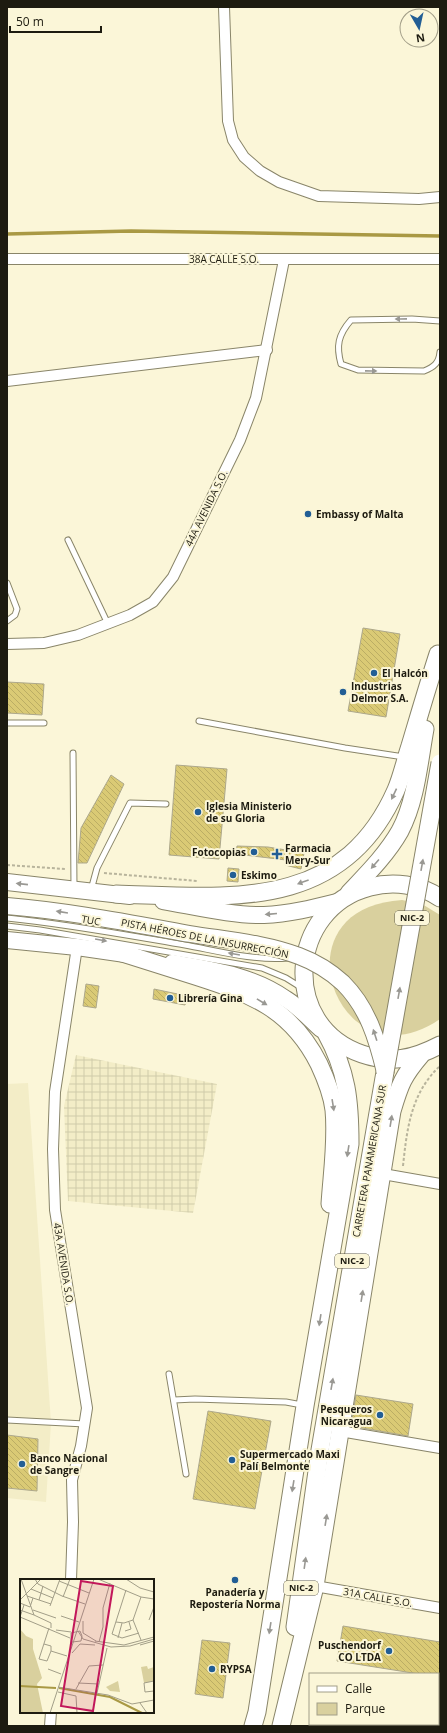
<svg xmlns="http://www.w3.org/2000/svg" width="447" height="1733" font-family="'Open Sans',sans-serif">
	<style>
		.built { fill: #f3edc7 }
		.industrial { fill: url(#industrial-grid) }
		.green { fill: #d9d09e }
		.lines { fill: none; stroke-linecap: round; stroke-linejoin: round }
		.stream { stroke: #a99944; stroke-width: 3.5 }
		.building { fill: url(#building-back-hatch); stroke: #ada88c }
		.service-casing { stroke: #898569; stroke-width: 7 }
		.minor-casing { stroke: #898569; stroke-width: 12 }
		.primary-casing { stroke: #898569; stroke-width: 18 }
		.trunk-casing { stroke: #898569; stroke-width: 19 }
		.path { stroke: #b8b49c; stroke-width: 2; stroke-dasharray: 3 2; stroke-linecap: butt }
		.service { stroke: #fff; stroke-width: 5 }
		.minor { stroke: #fff; stroke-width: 10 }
		.primary { stroke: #fff; stroke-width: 16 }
		.trunk { stroke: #fff; stroke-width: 17 }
		.primary-bridge-casing { stroke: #898569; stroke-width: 18; stroke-linecap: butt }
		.trunk-bridge-casing { stroke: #898569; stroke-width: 19; stroke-linecap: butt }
		.primary-bridge { stroke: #fff; stroke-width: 16 }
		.trunk-bridge { stroke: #fff; stroke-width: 17 }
		.oneway { fill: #999893 }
		.poi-dot { fill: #225e95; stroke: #fbf6d8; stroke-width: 1.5 }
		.labels { text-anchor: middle; stroke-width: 4; stroke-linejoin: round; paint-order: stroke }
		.shield { fill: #fbf6d8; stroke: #605d4c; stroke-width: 1 }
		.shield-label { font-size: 9px; font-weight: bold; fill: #1d1b10 }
		.street-label { font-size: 10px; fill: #1d1b10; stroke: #fbf6d8 }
		.poi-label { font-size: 10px; font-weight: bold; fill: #1d1b10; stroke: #fbf6d8; text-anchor: start }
		.inset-river { fill: none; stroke: #a99944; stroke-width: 2 }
		.inset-road { fill: none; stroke: #a29e88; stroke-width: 1 }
		.view { fill: #c2185b; fill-opacity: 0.15; stroke: #c2185b; stroke-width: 2 }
		.inset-edge { fill: none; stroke: #1d1b10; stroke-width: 2 }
	</style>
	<defs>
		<pattern id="industrial-grid" width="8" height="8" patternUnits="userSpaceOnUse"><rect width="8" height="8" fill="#f3edc7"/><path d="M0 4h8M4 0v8" fill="none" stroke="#d0cbaa"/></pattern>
		<pattern id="building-back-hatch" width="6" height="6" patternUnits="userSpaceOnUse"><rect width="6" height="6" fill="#daca75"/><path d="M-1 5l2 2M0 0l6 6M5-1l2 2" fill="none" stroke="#bbad64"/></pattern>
	</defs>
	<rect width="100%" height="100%" fill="#fbf6d8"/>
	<path class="built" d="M28,1083L51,1423L46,1502L7,1498V1084Z"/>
	<path class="industrial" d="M76,1055L217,1084L193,1213L68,1201L64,1106Z"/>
	<path class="green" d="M402,900L422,904L440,915V1019C339,1089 271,908 402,900Z"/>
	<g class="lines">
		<path class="stream" d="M7,234L131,231L440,236"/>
	</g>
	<g class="building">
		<path d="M363,628L400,634L386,717L348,711Z"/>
		<path d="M7,682L44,684L42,715L7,713Z"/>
		<path d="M176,765L227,769L219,859L169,855Z"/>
		<path d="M111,775L124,784L87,863H78L81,828Z"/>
		<path d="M237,846L268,847L304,853L301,869L285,865L286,860L236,854Z"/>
		<path d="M228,868L239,869L238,882L227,881Z"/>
		<path d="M86,984L99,986L96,1008L83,1006Z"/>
		<path d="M154,989L187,996L185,1005L153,999Z"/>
		<path d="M356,1395L413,1404L408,1436L351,1426Z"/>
		<path d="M208,1411L271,1421L255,1509L193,1499Z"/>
		<path d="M7,1435L38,1439L37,1491L7,1488Z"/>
		<path d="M343,1626L440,1642V1674H419L337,1661Z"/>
		<path d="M202,1640L230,1643L223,1698L195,1694Z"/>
	</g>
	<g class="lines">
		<g class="service-casing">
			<g id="service">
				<path d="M440,321L412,319L351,320C338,335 336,346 341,364L358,370L424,371C434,367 439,363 440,352"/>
				<path d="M68,540L108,624"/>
				<path d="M7,583L17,609L15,615L7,621"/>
				<path d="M199,721L345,748L404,757"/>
				<path d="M7,723H44"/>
				<path d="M73,753L74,888"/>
				<path d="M91,890L97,868L130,803L166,804"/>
				<path d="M7,918C67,924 126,935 185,945C218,951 254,961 288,958"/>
				<path d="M7,926L40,930L262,968L286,978L302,988"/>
				<path d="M169,1374L186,1474"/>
				<path d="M174,1400L195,1399L286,1402L302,1405"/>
				<path d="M7,1420L85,1424"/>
			</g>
		</g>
		<g class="minor-casing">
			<g id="minor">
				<path d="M224,7L228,121L233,140L244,157L260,171L279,182L319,196L419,199L440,197"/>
				<path d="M7,259H440"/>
				<path d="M7,381L267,350"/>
				<path d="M7,644L44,643L78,635L130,615L153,602L173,577L240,440L256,398L284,260"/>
				<path d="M383,1174L440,1184"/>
				<path d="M340,1431L440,1448"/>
				<path d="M71,1580L73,1522L72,1480L81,1446L87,1408L55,1210L53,1149L55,1092L77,947"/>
				<path d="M315,1586L440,1608"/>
				<path d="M50,1726L51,1712"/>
			</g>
		</g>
		<g class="primary-casing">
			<g id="primary">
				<path d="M7,882L130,896"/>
				<path d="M163,901C193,906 234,916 264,915C289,914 313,908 337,902"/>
				<path d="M7,940L77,947L132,955"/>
				<path d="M172,963C212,970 252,975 286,999C299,1007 310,1019 321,1029"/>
			</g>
		</g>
		<g class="trunk-casing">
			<g id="trunk">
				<path d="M349,893C367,874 387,854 400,831C416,801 419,762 425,729"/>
				<path d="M116,894C228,897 342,913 396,790C402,776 405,761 410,746C419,716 428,685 438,654"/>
				<path d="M440,898C420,884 393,881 370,887C288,908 279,1026 362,1054C391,1064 413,1059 440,1045"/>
				<path d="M119,952C145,960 170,968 195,976C251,994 291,1008 319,1064C326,1079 332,1093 334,1110C337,1141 332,1173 330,1204"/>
				<path d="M295,1627L320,1450L385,1072"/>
				<path d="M253,1726L257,1712L305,1406L350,1144C350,1101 347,1071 326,1033"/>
				<path d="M281,1726L315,1586L392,1111C400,1084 403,1076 421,1055"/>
			</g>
		</g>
		<g class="path">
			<path d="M7,865L65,869"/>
			<path d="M104,873L197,881"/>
			<path d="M403,1166C407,1128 411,1093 440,1066"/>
		</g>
		<use href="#service" class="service"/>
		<use href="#minor" class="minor"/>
		<use href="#primary" class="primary"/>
		<use href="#trunk" class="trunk"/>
		<g class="primary-bridge-casing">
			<path id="primary-bridge" d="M7,906C68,911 129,923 190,934C226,940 265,943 299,956C315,962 331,972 343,983C368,1008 377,1039 385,1072"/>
		</g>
		<g class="trunk-bridge-casing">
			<path id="trunk-bridge" d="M385,1072L440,763"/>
		</g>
		<use href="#primary-bridge" class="primary-bridge"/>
		<use href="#trunk-bridge" class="trunk-bridge"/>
	</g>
	<defs><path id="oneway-solid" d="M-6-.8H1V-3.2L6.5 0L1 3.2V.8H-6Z"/></defs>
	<g class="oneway">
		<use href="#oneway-solid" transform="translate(401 319) rotate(179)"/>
		<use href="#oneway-solid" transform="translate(371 371) rotate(1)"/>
		<use href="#oneway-solid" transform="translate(394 794) rotate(115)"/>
		<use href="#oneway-solid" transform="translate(375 864) rotate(131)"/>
		<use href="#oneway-solid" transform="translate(422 865) rotate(-80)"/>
		<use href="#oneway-solid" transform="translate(303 882) rotate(160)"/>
		<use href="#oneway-solid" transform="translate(22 884) rotate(-174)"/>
		<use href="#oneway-solid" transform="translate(62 912) rotate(-171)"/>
		<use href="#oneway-solid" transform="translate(271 914) rotate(175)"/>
		<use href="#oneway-solid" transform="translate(101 940) rotate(10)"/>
		<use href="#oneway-solid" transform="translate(234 954) rotate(-170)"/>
		<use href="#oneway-solid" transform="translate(399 993) rotate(-80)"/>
		<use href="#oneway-solid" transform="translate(262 1002) rotate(31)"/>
		<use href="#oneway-solid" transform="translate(375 1035) rotate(-108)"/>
		<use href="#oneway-solid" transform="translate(333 1105) rotate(81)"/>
		<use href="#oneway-solid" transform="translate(391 1121) rotate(-81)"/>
		<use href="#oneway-solid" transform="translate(348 1151) rotate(99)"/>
		<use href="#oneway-solid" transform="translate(362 1296) rotate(-81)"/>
		<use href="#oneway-solid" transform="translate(320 1320) rotate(99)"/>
		<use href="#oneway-solid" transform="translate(332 1384) rotate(-80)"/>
		<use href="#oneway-solid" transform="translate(293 1486) rotate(99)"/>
		<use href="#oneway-solid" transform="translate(326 1520) rotate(-81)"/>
		<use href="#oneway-solid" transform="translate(305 1563) rotate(-82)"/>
		<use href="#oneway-solid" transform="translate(270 1628) rotate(99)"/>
	</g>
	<g class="poi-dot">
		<circle cx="308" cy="514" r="4"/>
		<circle cx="374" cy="673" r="4"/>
		<circle cx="343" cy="692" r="4"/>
		<circle cx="198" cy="812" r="4"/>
		<circle cx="254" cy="852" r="4"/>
		<path d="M275 848h4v4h4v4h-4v4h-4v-4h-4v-4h4z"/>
		<circle cx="233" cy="875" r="4"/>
		<circle cx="170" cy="998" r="4"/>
		<circle cx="380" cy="1415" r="4"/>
		<circle cx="232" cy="1460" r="4"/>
		<circle cx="22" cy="1464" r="4"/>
		<circle cx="235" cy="1580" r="4"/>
		<circle cx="389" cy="1651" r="4"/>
		<circle cx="212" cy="1669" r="4"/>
	</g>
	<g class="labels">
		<g class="shield">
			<rect x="395" y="911" width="34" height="14" rx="3"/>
			<rect x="335" y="1254" width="34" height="14" rx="3"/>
			<rect x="284" y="1581" width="34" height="14" rx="3"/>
		</g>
		<g class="shield-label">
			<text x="412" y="921">NIC-2</text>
			<text x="352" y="1264">NIC-2</text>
			<text x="301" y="1591">NIC-2</text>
		</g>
		<g class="street-label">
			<text x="224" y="263">38A CALLE S.O.</text>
			<text transform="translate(206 508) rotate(-64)" y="4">44A AVENIDA S.O.</text>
			<text transform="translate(91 920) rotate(10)" y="4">TUC</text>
			<text transform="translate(205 938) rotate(11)" y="4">PISTA HÉROES DE LA INSURRECCIÓN</text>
			<text transform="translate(369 1161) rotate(-80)" y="4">CARRETERA PANAMERICANA SUR</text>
			<text transform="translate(64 1264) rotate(81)" y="4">43A AVENIDA S.O.</text>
			<text transform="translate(378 1597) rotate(10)" y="4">31A CALLE S.O.</text>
		</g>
		<g class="poi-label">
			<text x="316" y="518">Embassy of Malta</text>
			<text x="382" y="677">El Halcón</text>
			<text x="351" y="690">Industrias<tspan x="351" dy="12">Delmor S.A.</tspan></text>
			<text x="206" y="810">Iglesia Ministerio<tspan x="206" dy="12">de su Gloria</tspan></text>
			<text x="285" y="852">Farmacia<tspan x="285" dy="12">Mery-Sur</tspan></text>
			<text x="246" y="856" text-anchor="end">Fotocopias</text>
			<text x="241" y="879">Eskimo</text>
			<text x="178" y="1002">Librería Gina</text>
			<text x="372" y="1413" text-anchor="end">Pesqueros<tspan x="372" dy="12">Nicaragua</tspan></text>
			<text x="240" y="1458">Supermercado Maxi<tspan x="240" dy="12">Palí Belmonte</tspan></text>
			<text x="30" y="1462">Banco Nacional<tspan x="30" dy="12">de Sangre</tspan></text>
			<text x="235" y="1596" text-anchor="middle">Panadería y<tspan x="235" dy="12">Repostería Norma</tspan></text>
			<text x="381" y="1649" text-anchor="end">Puschendorf<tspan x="381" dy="12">CO LTDA</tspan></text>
			<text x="220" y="1673">RYPSA</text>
		</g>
	</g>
	<g transform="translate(20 1579)">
		<rect width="134" height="134" fill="#fbf6d8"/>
		<path d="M127,87L128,90L134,88V102L124,104L121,88Z" fill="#d9d09e"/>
		<path d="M0,50L6,57L13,60V70L22,99L17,105L23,134H0Z" fill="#d9d09e"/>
		<path d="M98,102L100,113L90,112L86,108Z" fill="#d9d09e"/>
		<path class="inset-river" d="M0,107L36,109M39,109L90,118L122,134"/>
		<path class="inset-road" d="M1,0L14,36L31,44V49M15,0L18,5L42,17L65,25M78,0L121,18L134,20M106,0L120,9L134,13M39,2L69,14M11,10L33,19M106,11L92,55L102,59L119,54M7,17L31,25M43,18L50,0M0,21L21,0M19,21L23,7M0,24L10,28L13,19M30,27L40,0M0,31L14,36M13,31L36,39M41,37L59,43M0,38L50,59M0,38L4,26M113,41L121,61M129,41L134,28M63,42V54L76,62M96,43L104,44L113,41L121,18M29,49L19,80L27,82L31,72M36,51L51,53M58,52L63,60L91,68L110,67L134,60M105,52L111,50L109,43M98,59L102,44M75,62L104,66L134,58M79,63L83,48V29L90,4M24,65L31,67V72L47,77M51,65V54L60,52L62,57L61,62L52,63M120,66L134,62M52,74L60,65L75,66M28,90L41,95M134,102L124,104L125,113L134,112M58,104L79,105M38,108L88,116L112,125L134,121M56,110L69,87L83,86M38,113L56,117L57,134M77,114L87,69M120,124L127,134M30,134L74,0"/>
		<path class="view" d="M61,2L93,7L73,132L41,127Z"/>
		<rect width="134" height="134" class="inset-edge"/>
	</g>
	<rect width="447" height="1733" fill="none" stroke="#1d1b10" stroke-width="16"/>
	<rect x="309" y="1673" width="130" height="52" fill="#fbf6d8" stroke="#a29e88"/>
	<rect x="317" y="1686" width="20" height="6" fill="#ffffff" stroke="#a29e88"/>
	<text x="345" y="1693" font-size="12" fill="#1d1b10">Calle</text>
	<rect x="317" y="1703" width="20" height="12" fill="#d9d09e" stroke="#a29e88"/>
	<text x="345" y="1713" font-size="12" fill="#1d1b10">Parque</text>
	<g transform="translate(419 28) rotate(171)"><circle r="19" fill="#fbf6d8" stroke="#a29e88"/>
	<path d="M0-3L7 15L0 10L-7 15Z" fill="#225e95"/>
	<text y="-6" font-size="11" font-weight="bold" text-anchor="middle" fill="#1d1b10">N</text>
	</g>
	<path d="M10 26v6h91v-6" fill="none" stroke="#1d1b10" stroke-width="2"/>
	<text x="16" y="26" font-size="12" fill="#1d1b10" stroke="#fbf6d8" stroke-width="3" paint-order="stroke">50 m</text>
</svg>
